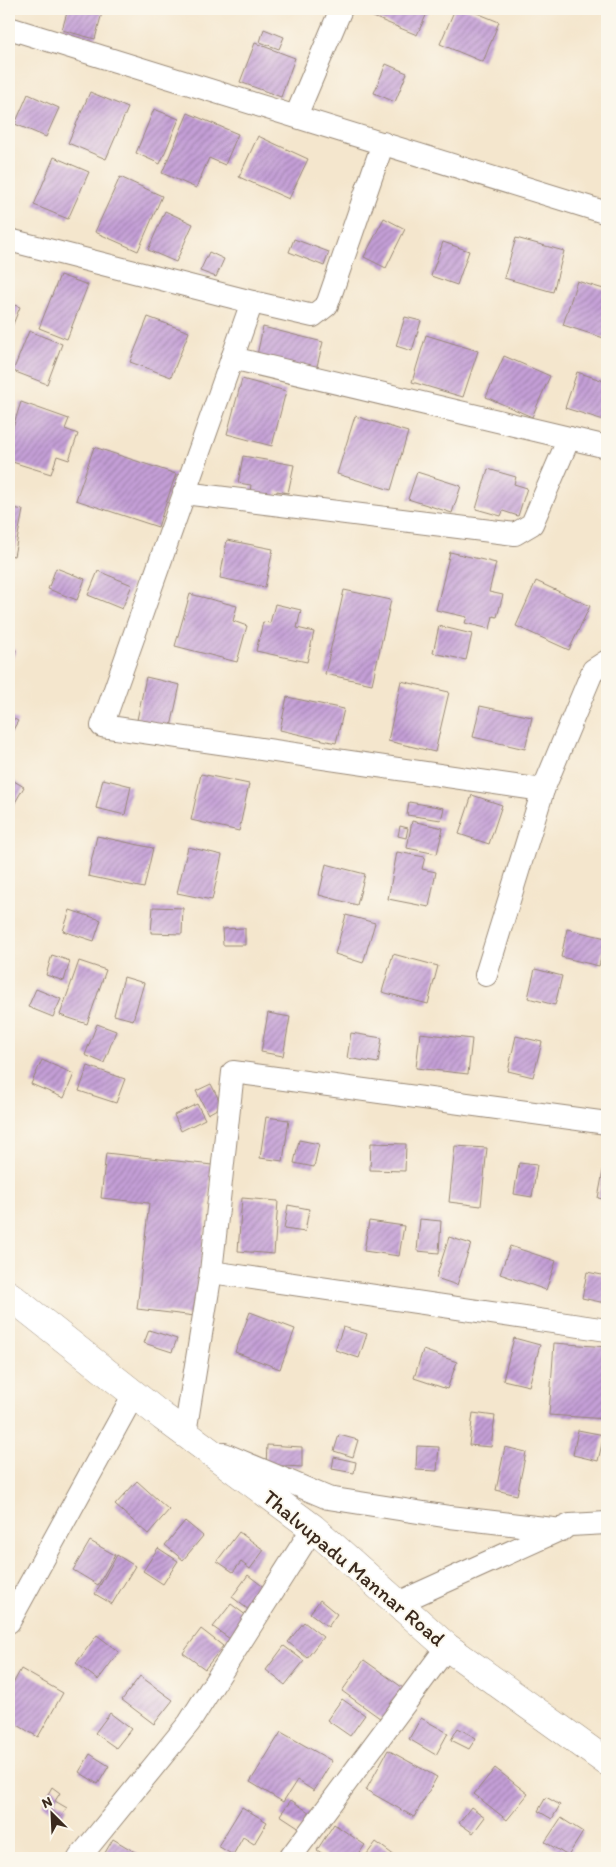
<svg xmlns="http://www.w3.org/2000/svg" width="616" height="1867" font-family="Itim,sans-serif">
	<style>
		.building { fill: url(#building-hatch) }
		.lines { fill: none; stroke-linecap: round; stroke-linejoin: round }
		.minor-casing { stroke: #988876; stroke-width: 24 }
		.tertiary-casing { stroke: #988876; stroke-width: 29 }
		.minor { stroke: #fff; stroke-width: 22 }
		.tertiary { stroke: #fff; stroke-width: 28 }
		.labels { text-anchor: middle; stroke-width: 4; stroke-linejoin: round; paint-order: stroke }
		.street-label { font-size: 21px; fill: #3b2a1e; stroke: #fbf7ec }
	</style>
	<defs>
		<pattern id="building-hatch" width="6" height="6" patternUnits="userSpaceOnUse" patternTransform="scale(1.25)"><rect width="6" height="6" fill="#c49fd7"/><path d="M-1 1l2-2M0 6l6-6M5 7l2-2" fill="none" stroke="#a082ae"/></pattern>
	</defs>
	<rect width="100%" height="100%" fill="#fbf7ec"/>
	<filter id="ink" filterUnits="userSpaceOnUse"><feTurbulence type="fractalNoise" baseFrequency=".02" numOctaves="2"/><feDisplacementMap in="SourceGraphic" scale="10" xChannelSelector="R" yChannelSelector="G"/><feConvolveMatrix kernelMatrix="1 2 1 2 8 2 1 2 1" color-interpolation-filters="sRGB"/></filter>
	<filter id="wash" filterUnits="userSpaceOnUse"><feTurbulence type="fractalNoise" baseFrequency=".0096" numOctaves="4" result="noise"/><feDisplacementMap in="SourceGraphic" scale="20" xChannelSelector="R" yChannelSelector="G"/><feGaussianBlur stdDeviation="1.12" result="paint"/><feColorMatrix in="noise" values="0 0 0 0 0 0 0 0 0 0 0 0 0 0 0 0 0 1.4 0 .05"/><feComposite in="paint" operator="in"/></filter>
	<g filter="url(#wash)">
		<rect width="100%" height="100%" fill="#f4e6cd"/>
		<g id="blocks">
			<g class="building">
				<path d="M68,9H103L95,39L62,30Z"/>
				<path d="M369,9H429L417,35L366,14Z"/>
				<path d="M455,9H467L499,22L483,62L440,44Z"/>
				<path d="M264,29L284,37L279,49L260,42Z"/>
				<path d="M255,43L295,58L281,97L240,82Z"/>
				<path d="M386,64L407,73L395,102L374,93Z"/>
				<path d="M90,92L128,108L106,159L68,143Z"/>
				<path d="M28,94L59,108L46,137L15,124Z"/>
				<path d="M154,109L179,119L160,164L136,153Z"/>
				<path d="M188,113L238,134L225,165L209,158L196,188L162,173Z"/>
				<path d="M258,136L308,159L289,199L239,177Z"/>
				<path d="M54,157L89,172L68,219L34,205Z"/>
				<path d="M120,177L162,196L138,251L95,232Z"/>
				<path d="M165,211L193,224L176,262L148,250Z"/>
				<path d="M384,218L405,229L386,268L364,257Z"/>
				<path d="M516,238L564,251L553,292L504,278Z"/>
				<path d="M294,239L329,252L324,266L289,252Z"/>
				<path d="M443,242L469,251L457,285L431,276Z"/>
				<path d="M209,252L224,259L216,277L200,271Z"/>
				<path d="M60,275L88,285L67,339L39,328Z"/>
				<path d="M577,281L607,290V339L563,325Z"/>
				<path d="M9,303L20,307L9,334Z"/>
				<path d="M148,317L189,332L171,377L130,362Z"/>
				<path d="M405,317L421,321L412,351L396,346Z"/>
				<path d="M263,327L323,342L315,374L256,360Z"/>
				<path d="M29,331L62,344L47,384L13,371Z"/>
				<path d="M426,335L478,351L463,397L412,382Z"/>
				<path d="M504,356L550,376L532,417L486,397Z"/>
				<path d="M577,372L607,382V421L565,408Z"/>
				<path d="M242,379L286,391L272,446L227,434Z"/>
				<path d="M21,402L69,419L65,429L78,434L69,460L57,456L51,474L9,461V439Z"/>
				<path d="M355,416L408,432L391,490L337,474Z"/>
				<path d="M94,447L176,474L158,527L76,500Z"/>
				<path d="M243,456L294,465L288,493L277,491L275,501L249,497L251,485L238,483Z"/>
				<path d="M488,469L516,477L514,484L527,488L518,516L503,511L501,516L476,509Z"/>
				<path d="M417,472L461,486L452,513L408,499Z"/>
				<path d="M9,507L23,510L14,556L9,555Z"/>
				<path d="M227,540L273,549L265,587L220,578Z"/>
				<path d="M450,552L496,563L489,592L503,595L497,617L493,616L490,629L465,623L467,617L436,610Z"/>
				<path d="M56,568L85,579L77,600L48,589Z"/>
				<path d="M98,571L132,585L122,609L88,595Z"/>
				<path d="M536,581L590,606L569,650L516,626Z"/>
				<path d="M344,590L391,600L372,684L325,674Z"/>
				<path d="M190,594L237,606L233,621L247,626L237,662L175,646Z"/>
				<path d="M275,604L301,610L297,628L314,632L307,662L256,651L263,622L270,623Z"/>
				<path d="M439,626L472,634L466,660L433,653Z"/>
				<path d="M9,647L16,650L9,667Z"/>
				<path d="M146,677L180,685L171,727L137,720Z"/>
				<path d="M401,681L449,692L435,752L388,741Z"/>
				<path d="M287,697L344,709L336,743L280,730Z"/>
				<path d="M480,706L532,717L525,749L473,737Z"/>
				<path d="M9,716L18,721L9,737Z"/>
				<path d="M201,774L249,784L239,831L191,820Z"/>
				<path d="M9,778L24,787L9,813Z"/>
				<path d="M103,779L131,786L125,815L96,808Z"/>
				<path d="M472,795L502,805L489,844L459,834Z"/>
				<path d="M409,802L444,808L441,820L407,815Z"/>
				<path d="M412,821L443,828L437,854L407,848Z"/>
				<path d="M400,826L408,828L406,838L398,836Z"/>
				<path d="M97,836L153,848L144,888L88,876Z"/>
				<path d="M188,847L222,855L212,900L177,893Z"/>
				<path d="M397,852L425,857L422,869L436,872L429,907L388,899Z"/>
				<path d="M326,864L365,874L357,905L319,895Z"/>
				<path d="M153,907L183,908L182,934L151,933Z"/>
				<path d="M70,910L101,920L94,941L63,931Z"/>
				<path d="M346,915L375,923L363,963L335,954Z"/>
				<path d="M245,928V945H223L222,929Z"/>
				<path d="M567,929L606,938L599,966L561,957Z"/>
				<path d="M393,954L438,966L428,1004L382,992Z"/>
				<path d="M52,955L70,961L64,981L46,975Z"/>
				<path d="M79,961L106,970L87,1024L60,1015Z"/>
				<path d="M535,969L562,976L555,1005L528,998Z"/>
				<path d="M124,977L144,983L133,1020L114,1015Z"/>
				<path d="M36,989L61,999L53,1017L28,1007Z"/>
				<path d="M268,1013L290,1017L283,1056L261,1052Z"/>
				<path d="M97,1024L116,1031L104,1063L85,1055Z"/>
				<path d="M351,1033L382,1038L378,1063L347,1058Z"/>
				<path d="M420,1033L472,1039L468,1074L416,1068Z"/>
				<path d="M516,1036L542,1042L533,1077L508,1071Z"/>
				<path d="M42,1060L74,1074L64,1098L31,1084Z"/>
				<path d="M88,1066L125,1079L116,1103L79,1091Z"/>
				<path d="M211,1084L222,1106L208,1114L196,1091Z"/>
				<path d="M197,1104L205,1119L181,1131L174,1115Z"/>
				<path d="M266,1117L289,1120L283,1161L260,1158Z"/>
				<path d="M299,1140L319,1144L314,1167L294,1163Z"/>
				<path d="M371,1143L406,1144L405,1171L370,1170Z"/>
				<path d="M455,1146L487,1148L481,1206L449,1202Z"/>
				<path d="M106,1153L212,1165L195,1316L137,1309L149,1203L101,1198Z"/>
				<path d="M605,1161H607V1200L598,1198Z"/>
				<path d="M519,1163L537,1165L532,1197L514,1194Z"/>
				<path d="M242,1198L278,1201L274,1254L238,1251Z"/>
				<path d="M288,1205L309,1209L305,1232L284,1229Z"/>
				<path d="M420,1219L441,1221L439,1253L417,1251Z"/>
				<path d="M369,1221L404,1226L399,1256L364,1251Z"/>
				<path d="M449,1237L471,1244L457,1285L436,1278Z"/>
				<path d="M510,1246L556,1261L546,1290L500,1274Z"/>
				<path d="M587,1272L607,1276L605,1303L582,1298Z"/>
				<path d="M250,1312L295,1329L280,1369L235,1352Z"/>
				<path d="M343,1327L367,1334L359,1358L335,1350Z"/>
				<path d="M149,1330L177,1339L172,1352L144,1343Z"/>
				<path d="M514,1338L540,1345L529,1386L503,1380Z"/>
				<path d="M554,1343L607,1347V1419L549,1415Z"/>
				<path d="M423,1350L457,1362L447,1389L414,1378Z"/>
				<path d="M473,1413L495,1416L491,1447L469,1445Z"/>
				<path d="M578,1430L604,1435L598,1461L573,1455Z"/>
				<path d="M339,1435L358,1440L353,1457L334,1451Z"/>
				<path d="M267,1445L302,1447V1467L266,1465Z"/>
				<path d="M417,1446L439,1447L437,1471L416,1470Z"/>
				<path d="M505,1447L526,1452L517,1495L496,1490Z"/>
				<path d="M334,1457L356,1462L354,1473L332,1469Z"/>
				<path d="M137,1481L169,1510L148,1534L115,1505Z"/>
				<path d="M185,1521L203,1536L183,1560L165,1545Z"/>
				<path d="M239,1532L264,1550L250,1569L241,1562L233,1572L217,1561Z"/>
				<path d="M90,1541L115,1555L98,1585L73,1570Z"/>
				<path d="M158,1548L178,1561L163,1584L143,1571Z"/>
				<path d="M117,1555L135,1566L112,1604L95,1594Z"/>
				<path d="M248,1575L265,1588L249,1610L232,1597Z"/>
				<path d="M320,1600L337,1614L328,1627L310,1613Z"/>
				<path d="M231,1604L247,1616L230,1639L213,1627Z"/>
				<path d="M304,1622L323,1637L307,1658L288,1642Z"/>
				<path d="M201,1629L223,1646L205,1669L183,1653Z"/>
				<path d="M97,1635L119,1652L98,1680L76,1663Z"/>
				<path d="M284,1646L304,1661L285,1685L266,1670Z"/>
				<path d="M364,1660L406,1690L384,1721L342,1691Z"/>
				<path d="M21,1669L63,1693L38,1737L9,1720V1691Z"/>
				<path d="M140,1676L173,1700L154,1724L122,1700Z"/>
				<path d="M342,1699L365,1715L350,1736L327,1720Z"/>
				<path d="M110,1713L131,1729L116,1748L95,1733Z"/>
				<path d="M421,1718L448,1733L436,1755L409,1739Z"/>
				<path d="M458,1728L476,1738L469,1749L451,1740Z"/>
				<path d="M281,1732L332,1761L314,1791L297,1780L283,1802L250,1782Z"/>
				<path d="M388,1750L437,1777L414,1817L366,1790Z"/>
				<path d="M90,1754L109,1766L98,1784L79,1772Z"/>
				<path d="M495,1768L528,1794L507,1820L474,1794Z"/>
				<path d="M52,1787L60,1793L55,1801L67,1808L61,1817L42,1805Z"/>
				<path d="M546,1797L560,1805L552,1819L538,1811Z"/>
				<path d="M291,1800L313,1815L303,1830L280,1815Z"/>
				<path d="M242,1807L267,1822L254,1844L243,1837L233,1855L218,1846Z"/>
				<path d="M471,1807L485,1817L473,1833L459,1823Z"/>
				<path d="M561,1818L583,1832L568,1856L545,1842Z"/>
				<path d="M334,1824L365,1845L356,1858H329L317,1850Z"/>
				<path d="M113,1839L145,1858H102Z"/>
				<path d="M376,1842L395,1856L393,1858H364Z"/>
				<path d="M538,1852L550,1858H534Z"/>
			</g>
		</g>
	</g>
	<g filter="url(#ink)">
		<use href="#blocks" fill-opacity="0" stroke="#988876" stroke-width="1"/>
		<g class="lines">
			<g class="minor-casing">
				<g id="minor">
					<path d="M9,28L607,213"/>
					<path d="M296,116L341,9"/>
					<path d="M383,143L327,305L313,316L252,302L102,726L543,790L593,670L607,661"/>
					<path d="M9,240L252,302"/>
					<path d="M569,438L607,447"/>
					<path d="M184,493L515,534L532,524L569,438L232,358"/>
					<path d="M486,975L543,790"/>
					<path d="M211,1272L607,1330"/>
					<path d="M185,1433L211,1272L233,1072L607,1123"/>
					<path d="M224,1454L328,1498L450,1517L562,1530"/>
					<path d="M398,1603L570,1525L607,1523"/>
					<path d="M9,1622L134,1394"/>
					<path d="M79,1858L189,1723L313,1528"/>
					<path d="M290,1858L447,1647"/>
				</g>
			</g>
			<g class="tertiary-casing">
				<path id="tertiary" d="M9,1295L163,1417L313,1528L447,1647L607,1762"/>
			</g>
			<use href="#minor" class="minor"/>
			<use href="#tertiary" class="tertiary"/>
		</g>
	</g>
	<g class="labels">
		<g class="street-label">
			<text transform="translate(354 1568) rotate(40)" y="7">Thalvupadu Mannar Road</text>
		</g>
	</g>
	<rect width="616" height="1867" fill="none" stroke="#fbf7ec" stroke-width="30"/>
	<g transform="translate(52 1814) rotate(336)" stroke="#fbf7ec" stroke-width="4" paint-order="stroke">
	<path d="M0-4L9 19L0 12L-9 19Z" fill="#3b2a1e"/>
	<text y="-8" font-size="14" font-weight="bold" text-anchor="middle" fill="#3b2a1e">N</text>
	</g>
</svg>
